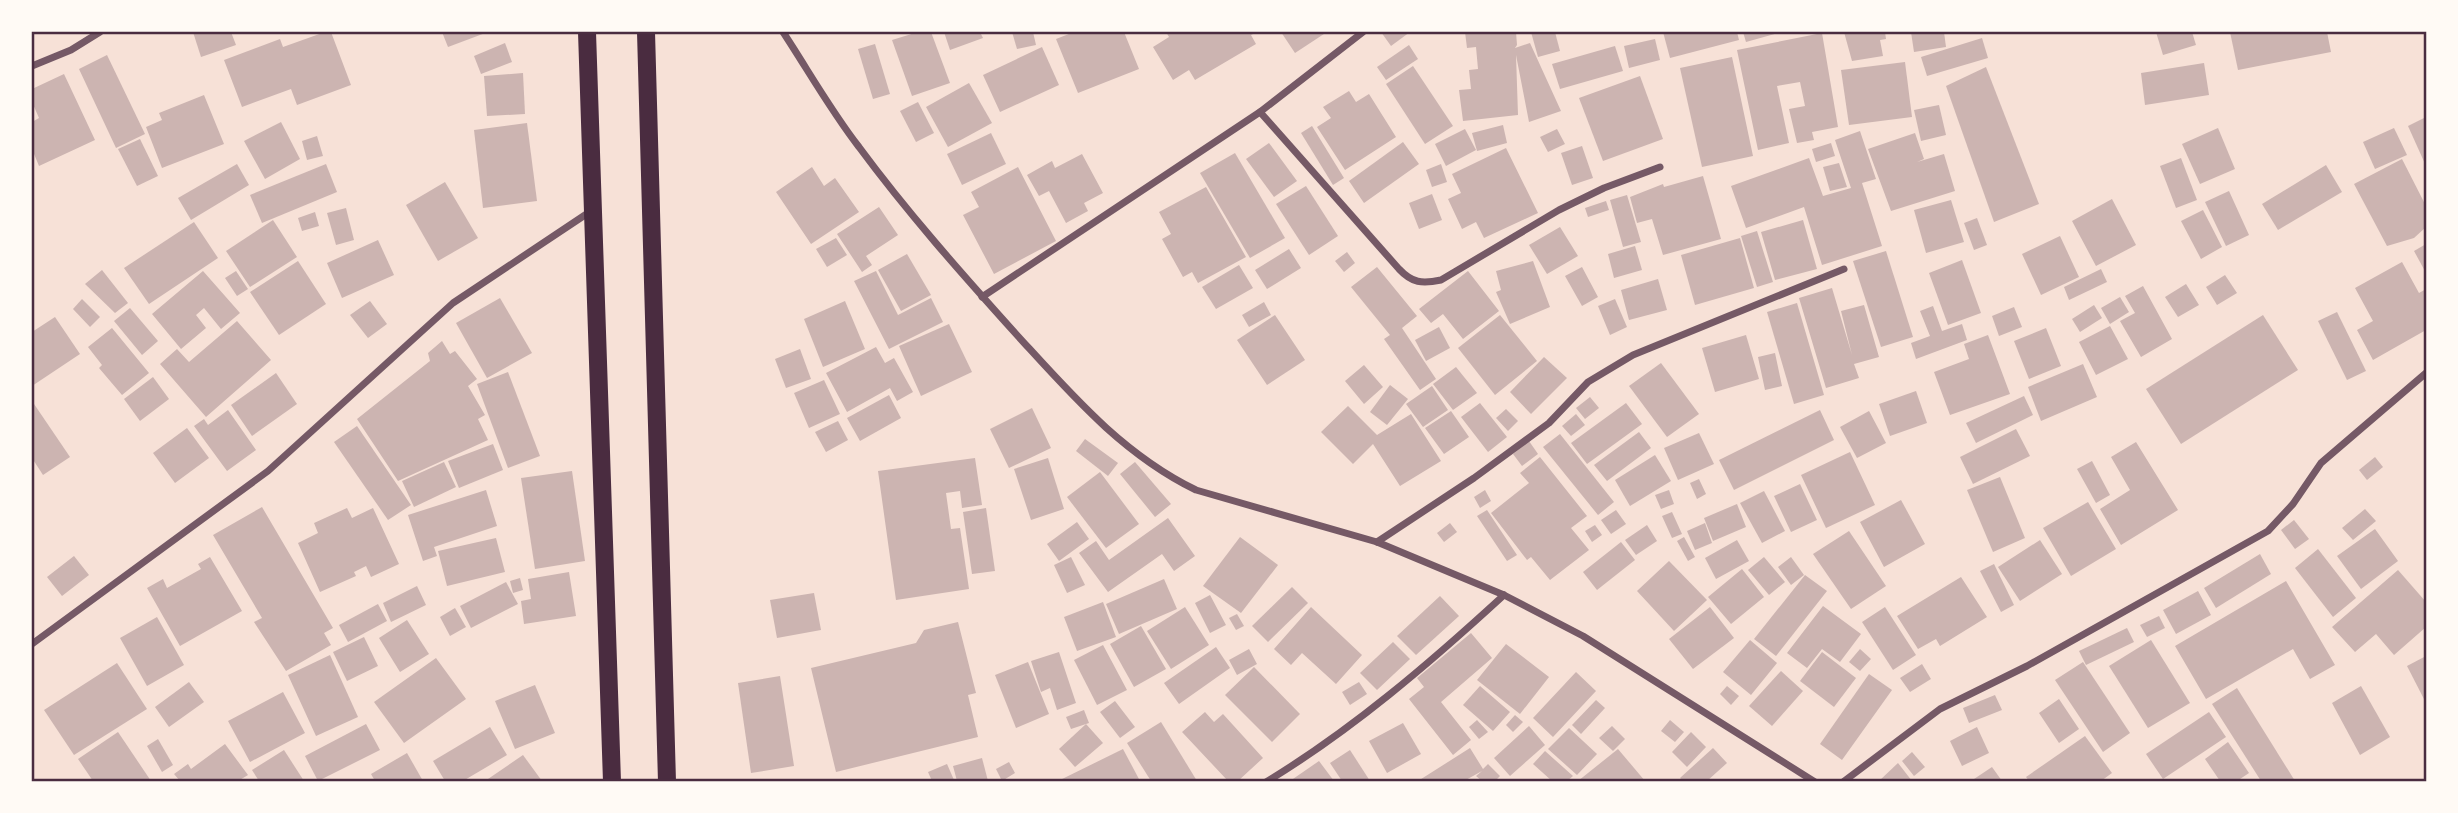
<svg xmlns="http://www.w3.org/2000/svg" width="2458" height="813" font-family="Lora,serif">
	<style>
		.building { fill: #ccb4b1 }
		.lines { fill: none; stroke-linecap: round; stroke-linejoin: round }
		.minor { stroke: #755966; stroke-width: 7 }
		.primary { stroke: #4a2c40; stroke-width: 18 }
		.neatline { fill: none; stroke: #4a2c40; stroke-width: 2.5 }
	</style>
	<rect width="100%" height="100%" fill="#f7e1d7"/>
	<g class="building">
		<path d="M193,32H231L236,45L201,57Z"/>
		<path d="M325,32H331L351,85L297,105L291,89L242,107L224,60L280,39L283,47Z"/>
		<path d="M442,32H488L448,47Z"/>
		<path d="M918,32H931L950,83L912,96L892,40Z"/>
		<path d="M944,32H980L983,38L950,50Z"/>
		<path d="M1012,32H1033L1036,45L1017,49Z"/>
		<path d="M1074,32L1085,34L1124,32L1139,69L1078,93L1056,39Z"/>
		<path d="M1166,32H1257L1251,35L1256,44L1195,80L1189,70L1173,80L1153,47L1169,37Z"/>
		<path d="M1281,32H1327L1295,53Z"/>
		<path d="M1381,32H1410L1391,46Z"/>
		<path d="M1465,32H1516L1517,45L1515,48L1530,43L1561,111L1529,122L1516,55L1518,115L1463,121L1459,90L1471,89L1469,70L1478,69L1476,47L1467,48Z"/>
		<path d="M1531,32H1555L1560,51L1538,57Z"/>
		<path d="M1663,32H1737L1739,40L1670,58Z"/>
		<path d="M1743,32H1782L1746,42Z"/>
		<path d="M1844,32H1885L1886,39L1880,40L1883,56L1852,61Z"/>
		<path d="M1911,32H1944L1946,47L1914,52Z"/>
		<path d="M2156,32H2192L2196,45L2163,55Z"/>
		<path d="M2230,32H2327L2331,52L2238,70Z"/>
		<path d="M1822,33L1838,127L1812,132L1814,140L1797,143L1789,109L1805,106L1800,82L1777,86L1789,143L1758,150L1737,50Z"/>
		<path d="M1982,38L1988,58L1927,76L1921,57Z"/>
		<path d="M1655,39L1660,60L1629,68L1624,46Z"/>
		<path d="M505,43L512,62L481,74L474,56Z"/>
		<path d="M875,44L890,94L873,99L858,49Z"/>
		<path d="M1409,45L1418,59L1386,80L1377,67Z"/>
		<path d="M1615,46L1623,71L1560,89L1552,64Z"/>
		<path d="M1042,47L1059,85L1000,112L983,75Z"/>
		<path d="M107,55L145,134L116,148L79,69Z"/>
		<path d="M1732,57L1753,156L1702,167L1680,68Z"/>
		<path d="M1905,62L1912,117L1849,125L1841,70Z"/>
		<path d="M2204,63L2209,95L2145,105L2141,73Z"/>
		<path d="M1413,66L1453,126L1425,144L1386,84Z"/>
		<path d="M1986,67L2039,204L1994,222L1946,86Z"/>
		<path d="M523,73L525,114L487,116L484,76Z"/>
		<path d="M64,74L95,140L39,166L32,149V122L39,118L32,102V89Z"/>
		<path d="M1640,76L1663,139L1603,161L1579,98Z"/>
		<path d="M969,83L992,123L948,147L926,107Z"/>
		<path d="M1349,91L1356,102L1369,94L1396,137L1345,170L1317,127L1331,118L1323,107Z"/>
		<path d="M204,95L224,144L162,168L146,127L162,120L159,113Z"/>
		<path d="M918,102L934,133L916,142L900,111Z"/>
		<path d="M1939,105L1946,135L1921,141L1914,110Z"/>
		<path d="M2426,117V166L2408,126Z"/>
		<path d="M281,122L300,159L265,179L244,141Z"/>
		<path d="M527,123L537,201L483,208L474,130Z"/>
		<path d="M1503,125L1507,143L1477,151L1472,133Z"/>
		<path d="M1312,126L1344,178L1333,185L1301,133Z"/>
		<path d="M2218,128L2235,169L2200,184L2182,144Z"/>
		<path d="M2394,128L2407,155L2375,169L2363,142Z"/>
		<path d="M1465,129L1476,150L1446,166L1435,144Z"/>
		<path d="M1557,129L1565,144L1548,152L1540,137Z"/>
		<path d="M1860,131L1876,179L1862,183L1882,246L1822,265L1804,207L1746,228L1731,186L1809,158L1823,196L1851,188L1835,140Z"/>
		<path d="M991,133L1006,164L962,185L947,154Z"/>
		<path d="M1915,133L1924,159L1917,162L1944,154L1955,191L1891,211L1868,149Z"/>
		<path d="M317,136L323,156L307,160L302,141Z"/>
		<path d="M140,139L158,176L137,186L118,149Z"/>
		<path d="M1403,142L1419,164L1364,203L1349,181Z"/>
		<path d="M1269,143L1297,181L1274,197L1246,159Z"/>
		<path d="M1831,143L1835,156L1816,162L1812,149Z"/>
		<path d="M1582,146L1593,178L1572,185L1561,153Z"/>
		<path d="M1506,148L1538,213L1484,238L1476,222L1462,229L1448,199L1461,193L1452,174Z"/>
		<path d="M1235,153L1285,238L1250,258L1200,173Z"/>
		<path d="M1082,154L1103,193L1084,203L1088,211L1066,223L1049,191L1039,196L1027,175L1052,161L1055,168Z"/>
		<path d="M2181,158L2197,200L2176,208L2160,166Z"/>
		<path d="M2402,159L2426,206V227L2414,238L2387,246L2354,184Z"/>
		<path d="M1839,163L1847,187L1830,191L1823,167Z"/>
		<path d="M237,164L249,185L191,220L178,198Z"/>
		<path d="M326,164L337,192L262,223L250,195Z"/>
		<path d="M1441,164L1447,182L1432,187L1426,170Z"/>
		<path d="M2326,165L2342,192L2278,230L2262,204Z"/>
		<path d="M812,167L824,186L835,178L859,212L811,244L776,192Z"/>
		<path d="M1018,167L1056,241L994,274L963,215L979,207L971,192Z"/>
		<path d="M1703,176L1721,239L1663,255L1652,219L1637,223L1630,197L1663,184L1664,187Z"/>
		<path d="M445,182L478,238L438,261L406,205Z"/>
		<path d="M1306,186L1338,236L1309,255L1276,204Z"/>
		<path d="M1206,187L1246,257L1198,283L1192,272L1183,277L1162,239L1171,234L1159,212Z"/>
		<path d="M2229,191L2249,235L2226,246L2205,202Z"/>
		<path d="M1432,194L1442,220L1419,229L1409,203Z"/>
		<path d="M1627,195L1641,242L1623,247L1610,200Z"/>
		<path d="M2112,199L2136,245L2096,266L2072,221Z"/>
		<path d="M1951,200L1964,242L1926,253L1914,210Z"/>
		<path d="M1606,201L1609,210L1588,217L1585,208Z"/>
		<path d="M879,207L898,235L866,256L872,265L862,272L837,234Z"/>
		<path d="M346,208L354,240L336,245L327,213Z"/>
		<path d="M2203,210L2222,247L2201,259L2181,221Z"/>
		<path d="M315,212L319,226L302,231L298,218Z"/>
		<path d="M1977,218L1987,245L1974,250L1964,223Z"/>
		<path d="M273,220L297,257L250,287L226,251Z"/>
		<path d="M1803,220L1817,269L1775,280L1761,232Z"/>
		<path d="M194,222L218,258L149,304L124,268Z"/>
		<path d="M1560,227L1578,256L1547,274L1529,245Z"/>
		<path d="M1757,231L1773,282L1757,287L1741,236Z"/>
		<path d="M2060,236L2079,277L2041,295L2022,254Z"/>
		<path d="M836,238L847,255L827,267L816,249Z"/>
		<path d="M1740,238L1754,288L1695,305L1681,255Z"/>
		<path d="M378,240L394,275L342,298L327,263Z"/>
		<path d="M2426,244V273L2414,251Z"/>
		<path d="M1635,246L1642,270L1614,278L1608,254Z"/>
		<path d="M1289,249L1301,268L1267,289L1255,270Z"/>
		<path d="M1886,251L1913,337L1881,347L1853,261Z"/>
		<path d="M1347,252L1355,263L1344,272L1335,261Z"/>
		<path d="M907,254L931,295L901,311L878,270Z"/>
		<path d="M1962,260L1981,313L1948,325L1929,273Z"/>
		<path d="M298,261L326,304L279,335L250,292Z"/>
		<path d="M1533,261L1550,307L1510,324L1496,292L1501,290L1496,271Z"/>
		<path d="M2402,262L2419,293L2426,289V330L2373,360L2357,330L2373,321L2355,288Z"/>
		<path d="M1239,265L1253,288L1216,309L1202,287Z"/>
		<path d="M1377,267L1417,316L1402,328L1436,379L1420,390L1384,339L1390,335L1351,287Z"/>
		<path d="M1582,267L1598,297L1582,306L1565,276Z"/>
		<path d="M2101,269L2107,282L2069,300L2064,287Z"/>
		<path d="M102,270L128,303L115,313L85,284Z"/>
		<path d="M203,271L240,313L221,329L204,308L196,315L206,328L181,349L152,314Z"/>
		<path d="M236,271L248,289L237,296L225,278Z"/>
		<path d="M876,271L898,315L931,298L943,322L889,349L854,281Z"/>
		<path d="M1468,271L1499,311L1463,339L1443,314L1431,323L1419,309Z"/>
		<path d="M2225,275L2237,293L2217,305L2206,287Z"/>
		<path d="M1658,279L1667,310L1629,320L1621,290Z"/>
		<path d="M2186,284L2199,305L2178,317L2165,297Z"/>
		<path d="M2143,286L2172,339L2141,357L2120,321L2135,313L2125,296Z"/>
		<path d="M1832,288L1852,355L1841,311L1864,305L1879,357L1854,364L1859,378L1826,388L1799,298Z"/>
		<path d="M2120,297L2129,312L2110,324L2101,308Z"/>
		<path d="M500,298L532,353L487,378L456,323Z"/>
		<path d="M82,299L100,317L90,327L73,309Z"/>
		<path d="M1615,299L1627,327L1610,335L1598,306Z"/>
		<path d="M370,301L387,324L368,338L350,315Z"/>
		<path d="M845,301L865,349L823,367L804,319Z"/>
		<path d="M1264,302L1271,315L1249,327L1242,315Z"/>
		<path d="M1797,303L1824,395L1794,404L1767,312Z"/>
		<path d="M2094,305L2102,318L2080,332L2072,319Z"/>
		<path d="M1933,306L1942,331L1962,324L1967,340L1916,359L1911,343L1930,336L1920,311Z"/>
		<path d="M2014,307L2022,327L1999,336L1992,316Z"/>
		<path d="M130,308L158,341L142,355L114,321Z"/>
		<path d="M2337,312L2366,371L2347,380L2318,321Z"/>
		<path d="M1275,315L1305,360L1267,385L1237,340Z"/>
		<path d="M1500,315L1537,361L1495,395L1458,348Z"/>
		<path d="M2263,315L2298,370L2181,444L2146,389Z"/>
		<path d="M55,317L80,354L32,386V332Z"/>
		<path d="M237,321L271,360L206,417L160,364L177,349L189,362Z"/>
		<path d="M949,324L972,372L921,396L899,346Z"/>
		<path d="M2110,326L2128,359L2096,375L2079,342Z"/>
		<path d="M1439,327L1450,348L1426,361L1415,340Z"/>
		<path d="M112,328L149,373L122,395L99,368L102,365L88,347Z"/>
		<path d="M2046,328L2061,366L2029,379L2014,341Z"/>
		<path d="M1746,335L1759,379L1715,392L1702,348Z"/>
		<path d="M1988,335L2010,394L1950,415L1934,372L1969,359L1964,344Z"/>
		<path d="M442,341L450,354L455,351L477,379L468,386L485,415L478,419L488,440L398,481L357,419L430,361L428,353Z"/>
		<path d="M876,347L885,363L894,358L913,392L897,401L890,388L847,412L826,373Z"/>
		<path d="M800,349L811,379L786,388L775,359Z"/>
		<path d="M1775,353L1782,386L1765,390L1758,357Z"/>
		<path d="M1544,357L1567,378L1531,414L1510,392Z"/>
		<path d="M1661,363L1699,414L1667,437L1629,386Z"/>
		<path d="M2083,364L2097,397L2041,421L2028,387Z"/>
		<path d="M1364,365L1383,387L1364,404L1345,381Z"/>
		<path d="M1456,367L1477,393L1453,410L1433,384Z"/>
		<path d="M508,372L540,456L508,468L477,384Z"/>
		<path d="M276,373L297,404L252,436L231,405Z"/>
		<path d="M153,377L169,399L140,421L124,399Z"/>
		<path d="M824,380L840,414L809,428L794,393Z"/>
		<path d="M1390,385L1408,399L1387,425L1370,412Z"/>
		<path d="M1432,386L1448,410L1423,427L1406,404Z"/>
		<path d="M1916,391L1927,423L1890,436L1879,404Z"/>
		<path d="M889,395L901,418L860,441L847,418Z"/>
		<path d="M2024,396L2033,415L1976,443L1966,423Z"/>
		<path d="M1590,397L1599,408L1585,419L1576,408Z"/>
		<path d="M32,401L70,457L43,475L32,458Z"/>
		<path d="M1480,403L1507,437L1488,452L1461,417Z"/>
		<path d="M1626,403L1642,424L1587,464L1571,443Z"/>
		<path d="M1348,406L1377,435L1411,414L1441,461L1400,486L1373,444L1353,464L1321,432Z"/>
		<path d="M1032,408L1051,448L1009,468L990,429Z"/>
		<path d="M1506,409L1518,421L1508,431L1496,418Z"/>
		<path d="M228,410L256,450L227,471L194,426L204,419L208,425Z"/>
		<path d="M1820,410L1834,440L1734,490L1719,460Z"/>
		<path d="M1451,411L1469,437L1444,454L1425,428Z"/>
		<path d="M1869,411L1886,443L1857,458L1840,427Z"/>
		<path d="M1576,414L1585,425L1571,436L1562,426Z"/>
		<path d="M838,421L848,440L826,452L815,432Z"/>
		<path d="M357,426L411,505L388,520L334,442Z"/>
		<path d="M187,428L209,458L175,483L153,453Z"/>
		<path d="M2016,429L2030,456L1973,484L1960,457Z"/>
		<path d="M1639,432L1651,448L1607,481L1594,465Z"/>
		<path d="M1699,433L1714,464L1678,480L1664,448Z"/>
		<path d="M1560,434L1614,502L1598,515L1543,447Z"/>
		<path d="M1085,439L1118,463L1108,476L1076,451Z"/>
		<path d="M1529,441L1538,454L1522,466L1513,454Z"/>
		<path d="M2136,442L2178,510L2121,545L2100,509L2130,490L2111,457Z"/>
		<path d="M493,444L503,470L459,488L448,461Z"/>
		<path d="M1850,452L1875,505L1826,528L1801,475Z"/>
		<path d="M1655,455L1671,481L1630,506L1615,480Z"/>
		<path d="M1540,457L1587,516L1571,528L1589,550L1550,580L1531,557L1527,560L1491,513L1529,483L1520,473Z"/>
		<path d="M2375,457L2383,467L2367,480L2359,470Z"/>
		<path d="M975,458L982,505L962,508L960,491L946,493L951,529L960,528L969,589L896,600L878,471Z"/>
		<path d="M1048,458L1064,509L1031,520L1014,469Z"/>
		<path d="M2092,461L2110,495L2096,503L2077,469Z"/>
		<path d="M444,462L456,487L414,507L402,481Z"/>
		<path d="M1135,462L1171,504L1155,517L1120,474Z"/>
		<path d="M572,471L585,561L535,569L521,478Z"/>
		<path d="M1100,472L1139,524L1106,548L1067,497Z"/>
		<path d="M2000,477L2025,538L1993,552L1967,490Z"/>
		<path d="M1699,479L1706,494L1697,499L1690,483Z"/>
		<path d="M1800,484L1817,520L1791,532L1774,496Z"/>
		<path d="M486,490L497,526L434,547L437,556L423,561L408,515Z"/>
		<path d="M1485,490L1491,501L1480,508L1474,497Z"/>
		<path d="M1669,490L1674,504L1661,509L1655,495Z"/>
		<path d="M1764,491L1785,531L1762,543L1740,503Z"/>
		<path d="M1901,500L1925,544L1884,567L1860,522Z"/>
		<path d="M2088,502L2116,549L2071,576L2043,528Z"/>
		<path d="M1737,504L1746,527L1713,541L1704,518Z"/>
		<path d="M262,507L333,628L324,633L331,645L286,671L254,622L262,618L213,535Z"/>
		<path d="M347,508L352,518L373,508L399,564L371,577L366,566L354,572L356,576L320,592L298,543L318,533L314,523Z"/>
		<path d="M986,508L995,571L972,574L963,512Z"/>
		<path d="M2365,509L2376,521L2353,540L2342,528Z"/>
		<path d="M1487,510L1517,555L1507,561L1477,516Z"/>
		<path d="M1616,510L1626,524L1611,534L1601,520Z"/>
		<path d="M1672,512L1682,534L1672,538L1662,516Z"/>
		<path d="M1168,518L1195,556L1174,571L1162,554L1108,592L1079,553L1096,541L1109,560Z"/>
		<path d="M2294,520L2309,539L2295,549L2281,530Z"/>
		<path d="M1077,522L1089,539L1059,561L1047,544Z"/>
		<path d="M1450,523L1457,532L1444,542L1437,533Z"/>
		<path d="M1705,523L1712,543L1695,550L1687,531Z"/>
		<path d="M1595,525L1602,535L1592,542L1585,531Z"/>
		<path d="M1647,525L1657,541L1636,555L1625,540Z"/>
		<path d="M2375,529L2398,561L2361,589L2337,556Z"/>
		<path d="M1849,531L1886,586L1851,609L1813,554Z"/>
		<path d="M1240,537L1278,565L1241,613L1203,586Z"/>
		<path d="M1684,537L1695,557L1688,561L1677,541Z"/>
		<path d="M496,538L505,572L447,586L438,551Z"/>
		<path d="M1737,540L1749,561L1716,579L1705,558Z"/>
		<path d="M2040,540L2062,574L2020,601L1998,567Z"/>
		<path d="M1621,542L1635,560L1597,590L1583,572Z"/>
		<path d="M2318,549L2356,598L2333,617L2295,568Z"/>
		<path d="M2260,554L2271,574L2216,608L2204,588Z"/>
		<path d="M74,556L89,575L62,596L47,577Z"/>
		<path d="M210,557L242,611L180,646L147,588L163,579L167,588L201,569L198,564Z"/>
		<path d="M1071,557L1085,585L1067,593L1054,565Z"/>
		<path d="M1764,557L1785,582L1769,595L1748,570Z"/>
		<path d="M1791,557L1804,575L1791,585L1778,567Z"/>
		<path d="M1669,561L1707,600L1674,631L1637,591Z"/>
		<path d="M1994,564L2014,605L2001,612L1980,571Z"/>
		<path d="M1742,569L1764,597L1731,624L1708,597Z"/>
		<path d="M2398,570L2426,602V627L2394,655L2376,634L2355,652L2332,627Z"/>
		<path d="M569,572L576,616L524,624L521,601L531,599L528,579Z"/>
		<path d="M1805,575L1827,591L1776,656L1754,639Z"/>
		<path d="M1961,577L1987,617L1940,646L1936,639L1918,649L1897,616Z"/>
		<path d="M520,578L523,590L513,593L510,581Z"/>
		<path d="M1164,579L1177,609L1119,634L1106,604Z"/>
		<path d="M2286,581L2335,665L2310,679L2293,649L2206,699L2175,646Z"/>
		<path d="M506,582L518,604L471,628L460,606Z"/>
		<path d="M417,586L426,605L391,622L383,603Z"/>
		<path d="M1292,587L1308,603L1268,642L1252,626Z"/>
		<path d="M2198,591L2211,615L2176,634L2163,610Z"/>
		<path d="M814,593L821,630L777,638L770,600Z"/>
		<path d="M1210,595L1226,625L1210,633L1195,603Z"/>
		<path d="M1440,596L1459,616L1416,655L1397,636Z"/>
		<path d="M1103,602L1116,637L1077,651L1064,617Z"/>
		<path d="M378,604L387,621L348,642L339,625Z"/>
		<path d="M1823,606L1861,634L1840,662L1822,649L1807,668L1787,653Z"/>
		<path d="M1185,607L1209,645L1171,669L1147,631Z"/>
		<path d="M1311,607L1362,655L1336,684L1302,653L1291,665L1274,649Z"/>
		<path d="M1710,607L1734,638L1693,669L1669,639Z"/>
		<path d="M1885,607L1916,655L1893,670L1862,622Z"/>
		<path d="M455,608L466,627L450,636L440,617Z"/>
		<path d="M1237,614L1244,626L1236,630L1229,618Z"/>
		<path d="M2159,616L2165,628L2147,637L2140,625Z"/>
		<path d="M157,617L184,665L147,686L120,638Z"/>
		<path d="M407,620L429,654L400,672L379,638Z"/>
		<path d="M958,622L976,693L968,695L978,737L836,772L811,668L916,643L924,630Z"/>
		<path d="M1141,626L1166,669L1134,687L1110,644Z"/>
		<path d="M2127,628L2134,642L2086,665L2079,651Z"/>
		<path d="M1471,633L1492,658L1441,702L1471,740L1453,755L1409,699L1424,687L1417,678Z"/>
		<path d="M364,637L378,666L347,681L333,652Z"/>
		<path d="M1750,640L1777,663L1751,695L1723,672Z"/>
		<path d="M2151,640L2190,703L2148,728L2109,666Z"/>
		<path d="M1393,642L1410,659L1377,690L1360,673Z"/>
		<path d="M1506,644L1549,677L1520,714L1477,680Z"/>
		<path d="M1103,645L1127,690L1097,705L1074,660Z"/>
		<path d="M1216,647L1230,668L1179,704L1164,683Z"/>
		<path d="M1249,649L1257,664L1237,675L1229,660Z"/>
		<path d="M1860,649L1871,659L1860,671L1849,662Z"/>
		<path d="M1059,652L1076,703L1057,710L1050,688L1041,692L1031,661Z"/>
		<path d="M1822,652L1856,678L1834,707L1800,681Z"/>
		<path d="M330,655L358,717L316,736L288,675Z"/>
		<path d="M2426,656V703L2407,666Z"/>
		<path d="M436,658L466,699L404,743L374,702Z"/>
		<path d="M1028,662L1049,714L1016,728L995,675Z"/>
		<path d="M2083,662L2130,733L2103,752L2055,680Z"/>
		<path d="M117,663L147,709L74,755L44,710Z"/>
		<path d="M1922,664L1931,679L1910,692L1900,678Z"/>
		<path d="M1254,667L1300,714L1272,742L1225,695Z"/>
		<path d="M1781,671L1803,691L1772,726L1749,706Z"/>
		<path d="M1576,672L1596,691L1553,737L1533,718Z"/>
		<path d="M1869,674L1892,690L1842,760L1820,744Z"/>
		<path d="M780,676L794,766L751,773L738,683Z"/>
		<path d="M189,682L204,702L169,727L155,707Z"/>
		<path d="M1359,682L1367,694L1350,705L1342,692Z"/>
		<path d="M535,685L555,733L515,749L495,701Z"/>
		<path d="M1480,686L1510,712L1493,731L1463,705Z"/>
		<path d="M1727,686L1739,696L1731,705L1720,694Z"/>
		<path d="M2361,686L2390,737L2360,755L2332,703Z"/>
		<path d="M2237,688L2295,781H2261L2212,704Z"/>
		<path d="M283,692L305,733L250,762L228,721Z"/>
		<path d="M1995,695L2002,710L1969,723L1963,708Z"/>
		<path d="M2059,699L2079,729L2059,743L2039,713Z"/>
		<path d="M1596,700L1605,708L1581,734L1572,725Z"/>
		<path d="M1115,701L1135,727L1120,738L1100,712Z"/>
		<path d="M1084,710L1089,723L1071,729L1066,717Z"/>
		<path d="M1205,712L1214,722L1223,714L1263,758L1238,781H1228L1182,732Z"/>
		<path d="M2209,712L2226,737L2163,779L2146,754Z"/>
		<path d="M1515,715L1523,722L1513,732L1506,725Z"/>
		<path d="M1477,720L1488,732L1479,739L1469,727Z"/>
		<path d="M1670,720L1684,732L1675,742L1661,731Z"/>
		<path d="M1161,722L1197,781H1151L1127,743Z"/>
		<path d="M1403,723L1421,754L1387,773L1369,741Z"/>
		<path d="M366,724L380,750L318,781L305,756Z"/>
		<path d="M1086,724L1103,743L1075,767L1059,749Z"/>
		<path d="M1529,726L1545,745L1510,776L1494,758Z"/>
		<path d="M1612,726L1625,739L1613,751L1599,738Z"/>
		<path d="M490,727L507,755L463,781H445L433,761Z"/>
		<path d="M1977,727L1989,753L1962,766L1950,741Z"/>
		<path d="M1569,728L1597,754L1577,775L1548,749Z"/>
		<path d="M118,732L151,781H93L78,759Z"/>
		<path d="M1691,732L1706,747L1687,767L1672,752Z"/>
		<path d="M2085,736L2112,773L2101,781H2029L2026,777Z"/>
		<path d="M158,739L173,765L162,772L147,746Z"/>
		<path d="M2228,742L2249,773L2237,781H2220L2205,759Z"/>
		<path d="M225,744L248,775L238,781H180L174,774L188,764L191,769Z"/>
		<path d="M1470,748L1483,769L1488,764L1500,776L1495,781H1482L1476,776L1482,771L1464,781H1418Z"/>
		<path d="M1713,748L1727,763L1707,781H1683L1680,778Z"/>
		<path d="M1123,749L1140,781H1058Z"/>
		<path d="M1618,749L1645,781H1578Z"/>
		<path d="M284,750L304,781H259L252,770Z"/>
		<path d="M1350,750L1370,781H1342L1330,763Z"/>
		<path d="M1545,751L1573,776L1567,781H1552L1533,764Z"/>
		<path d="M1912,752L1925,767L1914,776L1902,761Z"/>
		<path d="M407,753L423,781H375L371,774Z"/>
		<path d="M523,755L542,781H485Z"/>
		<path d="M982,758L988,781H957L953,766Z"/>
		<path d="M1319,761L1334,781H1290Z"/>
		<path d="M1009,762L1015,773L1002,781L996,769Z"/>
		<path d="M1898,763L1912,781H1879Z"/>
		<path d="M947,764L954,780L932,781L928,772Z"/>
		<path d="M1992,767L2002,781H1971Z"/>
	</g>
	<g class="lines">
		<g class="minor">
			<path d="M783,32C808,70 831,111 859,147C907,212 962,274 1016,334C1071,394 1122,454 1196,490L1377,542L1504,595L1583,636L1815,782"/>
			<path d="M32,66L71,50L100,32"/>
			<path d="M1260,112L1399,269C1412,283 1422,284 1441,280L1559,210L1604,188L1660,167"/>
			<path d="M982,297L1260,112L1363,32"/>
			<path d="M1377,542L1474,478L1549,423L1588,382L1633,355L1844,269"/>
			<path d="M32,644L268,471L453,303L591,211"/>
			<path d="M1266,782C1352,730 1430,663 1504,595"/>
			<path d="M1843,782L1940,709L2027,666L2268,531L2293,504L2321,463L2426,373"/>
		</g>
		<g class="primary">
			<path d="M587,32L612,782"/>
			<path d="M646,32L667,782"/>
		</g>
	</g>
	<rect width="2458" height="813" fill="none" stroke="#fffaf5" stroke-width="66"/>
	<rect x="33" y="33" width="2392" height="747" class="neatline"/>
</svg>
